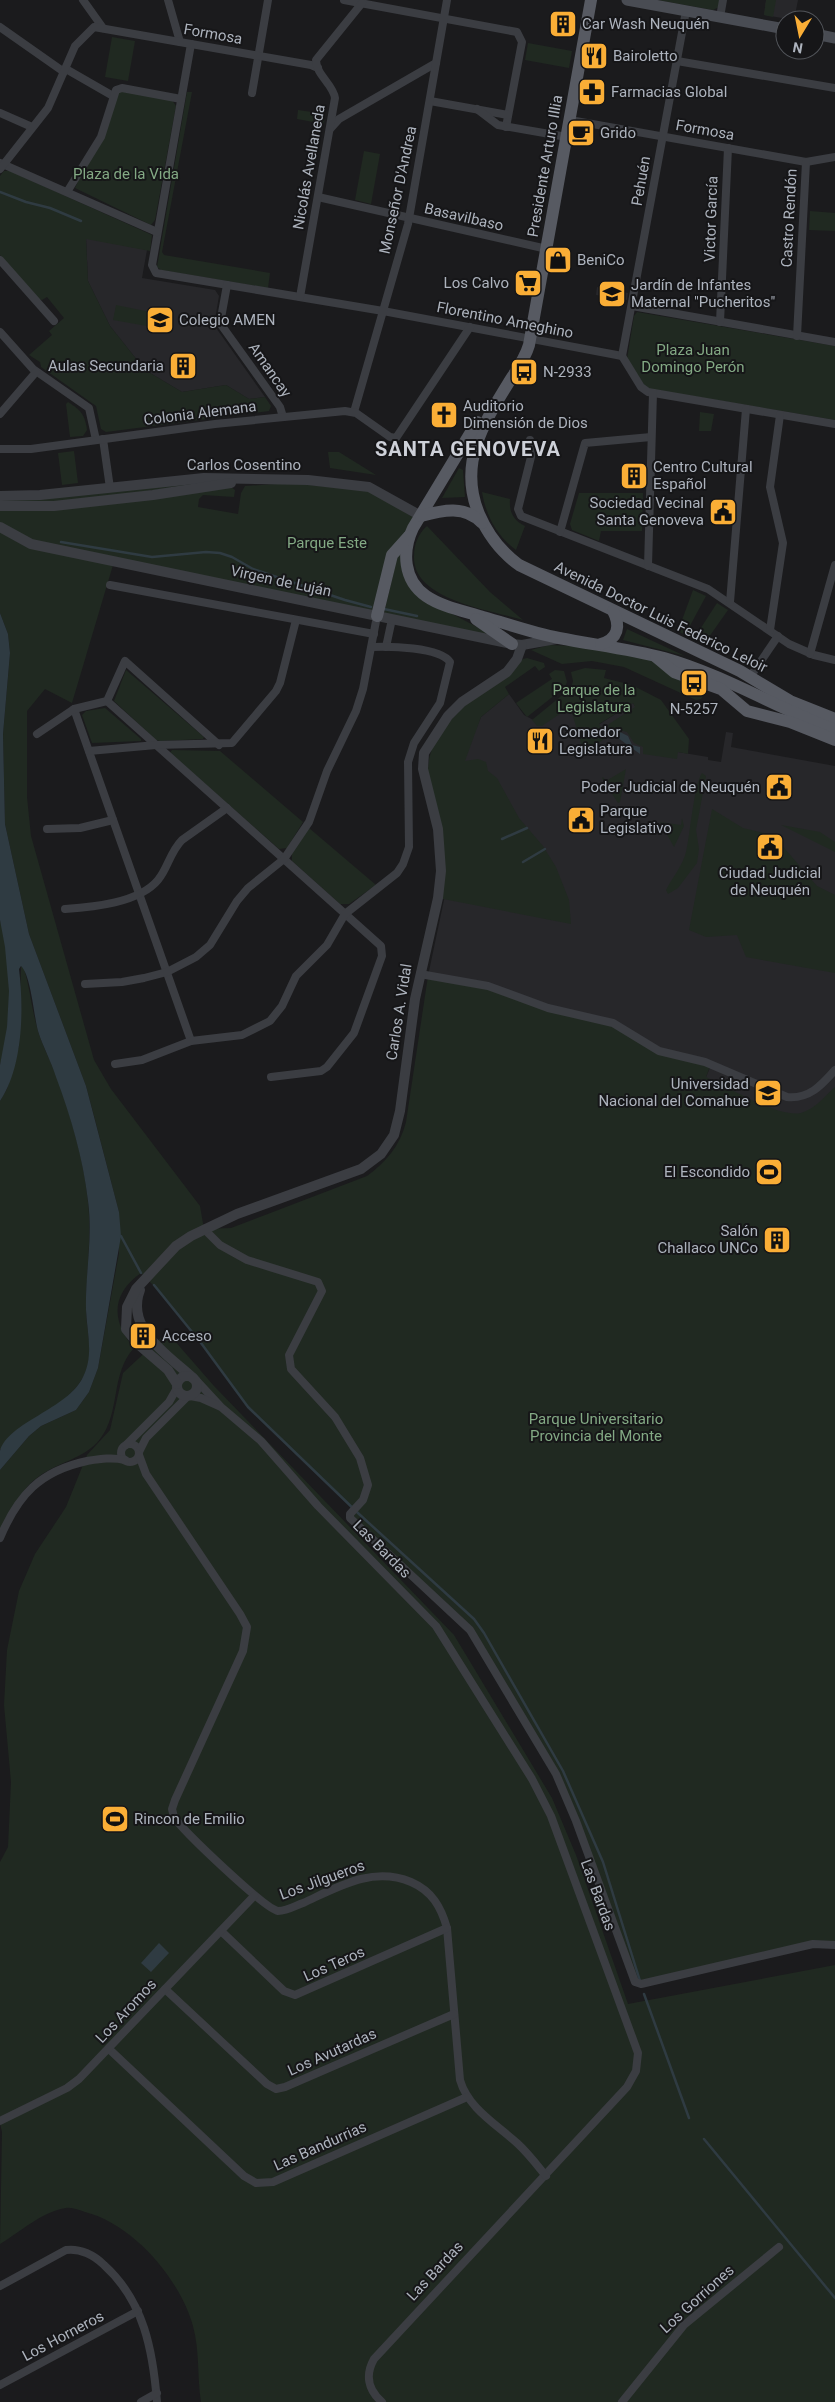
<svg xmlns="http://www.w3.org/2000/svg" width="835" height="2402" font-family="Roboto,sans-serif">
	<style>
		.built { fill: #27272a }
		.green { fill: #202921 }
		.water { fill: #2f3b42 }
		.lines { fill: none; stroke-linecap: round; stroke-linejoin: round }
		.stream { stroke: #2f3b42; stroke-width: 2.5 }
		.minor { stroke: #3b3d42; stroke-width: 8 }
		.tertiary { stroke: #3b3d42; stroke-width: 10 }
		.secondary { stroke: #494c53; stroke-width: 11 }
		.primary { stroke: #575a62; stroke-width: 12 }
		.labels { text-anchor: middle; stroke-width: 4; stroke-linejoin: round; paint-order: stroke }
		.poi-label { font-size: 15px; fill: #adb3bd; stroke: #161618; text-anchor: start }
		.street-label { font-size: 15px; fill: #adb3bd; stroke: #161618 }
		.park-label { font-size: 15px; fill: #83a984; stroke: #161618 }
		.district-label { font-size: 20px; font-weight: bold; letter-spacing: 1px; fill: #ced1d9; stroke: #161618 }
	</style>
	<rect width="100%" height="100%" fill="#1b1b1d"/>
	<g class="built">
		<path d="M766,0H798L794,20L764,15Z"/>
		<path d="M86,238L147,250L142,278L215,290L219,296L214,325L265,397L249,399L226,385L182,392L145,370L110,326L88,281Z"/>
		<path d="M597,287L628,293L627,300L596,295Z"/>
		<path d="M509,694L524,715L539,723L566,705L595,727L633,703L666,750L708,757V760L721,762L726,732L733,733L731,747L835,766V1279L702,1087L711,1065L428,976L448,881L450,831L467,750L481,717Z"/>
	</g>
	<g class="green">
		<path d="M657,0H721L719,7L713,10Z"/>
		<path d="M766,0H776L773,17L764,15Z"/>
		<path d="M112,37L135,41L128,81L105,77Z"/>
		<path d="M528,43L572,51L569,68L525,60Z"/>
		<path d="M120,91L172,100L176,106L155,220L151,225L75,188Z"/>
		<path d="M187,92H192L162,252L164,255L270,273L268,288L161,270L157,267Z"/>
		<path d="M298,110L325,114L324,124L297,119Z"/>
		<path d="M364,151L380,154L371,204L355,200Z"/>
		<path d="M4,171H10L152,235L150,251L86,239L88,281L110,326L145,370L182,392L226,385L249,399L265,397L271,406L269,411L106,432L101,429L96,406L41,367L40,362L29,355L52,335L49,331L64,318L47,297L42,300L38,299L0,255V176Z"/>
		<path d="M810,211L835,213V231L809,230Z"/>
		<path d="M116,305L150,312L147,326L113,320Z"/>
		<path d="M637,312L835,346V420L650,389L644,385L627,359L634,316Z"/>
		<path d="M68,402C81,410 85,415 87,430L83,436L70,437L66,404Z"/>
		<path d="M700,412L714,414L711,431H699Z"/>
		<path d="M74,451L78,483L62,485L58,453Z"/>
		<path d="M328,452H339L376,475L330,468Z"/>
		<path d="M459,468L463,470L465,497L442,498Z"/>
		<path d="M194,482H215L58,503H0V499Z"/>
		<path d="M291,483L370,491L413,517L374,611L34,542L0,523V509L231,487L235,490L234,497L203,495L199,499L198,507L238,514L241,493L245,486Z"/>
		<path d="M482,492L510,499C509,512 513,520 525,526L516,550C497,536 486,516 482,492Z"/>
		<path d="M579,493H643L642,531H601L599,541L572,530L570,524Z"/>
		<path d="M427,526L490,592L523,620C490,610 413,600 414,557C414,544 418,534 427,526Z"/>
		<path d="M0,532L25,546L113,565L72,703L45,689L27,711V797L31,836L94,1060L111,1089L200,1206L204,1229L231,1228L367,1176C386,1162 400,1146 406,1122L428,976L504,991L596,1018L649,1046L711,1064L706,1077C728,1087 778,1118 801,1113C815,1109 825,1096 835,1087V1945L813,1944L639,1984L556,1774L470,1630L350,1518L355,1510L248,1407L201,1343L154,1286L141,1273C111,1294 111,1321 134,1348C110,1374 121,1412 100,1439C86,1458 56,1463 38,1477C20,1490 11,1511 0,1530V1470L29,1436L41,1426L76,1410L89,1392L98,1368L119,1253V1212L93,1112L86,1086L29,934L5,824L3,734L10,653L8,634L0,613Z"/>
		<path d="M399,550L422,598L496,637L384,613Z"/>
		<path d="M693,590L706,596L685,635L678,631Z"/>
		<path d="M717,603L728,610L704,644L693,640Z"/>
		<path d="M627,629L685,656L623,640Z"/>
		<path d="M549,645L575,646L645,657L704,688V695L701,699L696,700L624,667L592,661L562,664L531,650Z"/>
		<path d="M527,658L544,663L545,667L539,671L535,666L505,687L509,694L481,717L465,761L478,759L486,762L488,771L497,778L519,818L543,846L556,867L569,900L571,924L438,898L442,896L428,771C427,724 491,686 523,659Z"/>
		<path d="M585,668L606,670L604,678L632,685L661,700L689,739L688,754L678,752L677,759L643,754V747L634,743L627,732L619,730L611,732L608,727L609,724L635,707L633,703L599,724L607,737L584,753L572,713L564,711L542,726H537L532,720L571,688L573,681L571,672Z"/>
		<path d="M126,670L204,737L203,739L160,741L156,740L114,701Z"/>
		<path d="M555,670L564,671L567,682L565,687L527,717L516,703L552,679L549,674Z"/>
		<path d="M105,708L141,739V741L92,743L82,715L86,711Z"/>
		<path d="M172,750L220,751L303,822L287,848L279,849L170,753Z"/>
		<path d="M626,769L620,802L618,803L602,778L603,777L606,781Z"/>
		<path d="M702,773L706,776L696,830L699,849L697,863L678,888L668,894L666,890C672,878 683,865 686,852C690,836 694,784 702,773Z"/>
		<path d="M712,809L743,828L773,835L817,886L835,895V973L746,957L737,935L706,937L689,930Z"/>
		<path d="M682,818L684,826L674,847L660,822L681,825Z"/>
		<path d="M781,825L820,832L835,842V852Z"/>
		<path d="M309,828L376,885L349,904H340L292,861V853Z"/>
		<path d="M0,920C14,957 11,1028 0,1065Z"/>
		<path d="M21,966L24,968C30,989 32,1011 38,1031C43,1047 51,1062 57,1077C71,1117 84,1160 88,1202C92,1238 86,1273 86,1308C86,1332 96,1357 82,1379C62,1412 22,1418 0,1450V1101L7,1089L19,1046Z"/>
		<path d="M167,1332L214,1386L454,1635L552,1798L576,1855L628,2004L835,1965V2402H201C197,2377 200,2352 193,2326C180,2279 133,2224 85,2212C79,2210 72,2207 66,2208C43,2211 20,2232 0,2244L2,2132L0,2123V1862L8,1847L11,1782L4,1705L7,1650L19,1591L35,1554L66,1507L87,1455L110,1430L123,1373Z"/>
	</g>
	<g class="water">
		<path d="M0,613L8,634L10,653L3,734L5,824L29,934L86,1086L119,1212L121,1236L98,1368L89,1392L76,1410L41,1426L29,1436L0,1470C0,1464 0,1456 0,1451C8,1422 68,1409 83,1377C94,1355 87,1333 86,1310C85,1274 93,1238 88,1201C83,1158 71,1117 56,1077C51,1061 43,1047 38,1031C34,1017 31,975 21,966L19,969C24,1009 23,1067 0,1101V1065L7,1027L9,991L5,947L0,920Z"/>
		<path d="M620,732L628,736L632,745L640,747V754L614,735Z"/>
		<path d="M159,1943L169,1953L151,1972L141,1963Z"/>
	</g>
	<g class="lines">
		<g class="stream">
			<path d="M0,192L26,202L50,208L81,221"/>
			<path d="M61,542L152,557L206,552L220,553L232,557L253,569L345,600L371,607"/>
			<path d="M384,609L417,616"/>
			<path d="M502,839L527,828"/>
			<path d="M523,862L545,849"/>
			<path d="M121,1236L141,1273"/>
			<path d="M154,1285L201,1343L248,1407L359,1514L474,1619L484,1633L563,1771L603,1862L640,1981"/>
			<path d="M644,1994L689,2118"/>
			<path d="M704,2139L835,2298"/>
		</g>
		<g class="minor">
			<path d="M83,0L103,28"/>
			<path d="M168,0L180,42"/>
			<path d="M344,0L517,32L522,42L506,127"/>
			<path d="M720,17L723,0"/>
			<path d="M0,27L64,72"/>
			<path d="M191,44L152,265L156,273L383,311L622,356L641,387L648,392L835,424"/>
			<path d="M677,61L835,88"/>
			<path d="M66,69L113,96"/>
			<path d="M252,93L268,0"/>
			<path d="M430,101L508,115"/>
			<path d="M477,109L498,125L567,137"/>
			<path d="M0,113L32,127"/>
			<path d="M570,120L806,162L835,157"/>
			<path d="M330,129L339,119L436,63"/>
			<path d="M0,163L157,232"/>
			<path d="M0,169L48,108L75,46L94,27L311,65L318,68"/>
			<path d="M67,192L101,137L116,90L122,88L181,99"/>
			<path d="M318,197L547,249"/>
			<path d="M0,260L54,321"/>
			<path d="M227,285L221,318L222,326L280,407L283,417"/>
			<path d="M300,297L335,98C333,84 316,75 316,60L362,3"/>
			<path d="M632,306L835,342"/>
			<path d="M720,322L728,148"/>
			<path d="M0,332L33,369L89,408L96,440"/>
			<path d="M797,336L806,162"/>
			<path d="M622,356L686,11"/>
			<path d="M354,412L408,224L447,0"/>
			<path d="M0,414L36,372"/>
			<path d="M103,439L110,488"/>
			<path d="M530,440L531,457L518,509L521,516L708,589L789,644L814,655L835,660"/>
			<path d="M0,449H31L215,424L345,411L356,413L390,437L396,438L470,327"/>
			<path d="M560,532L585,443L651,437"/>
			<path d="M648,566L653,393"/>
			<path d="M110,585L374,634"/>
			<path d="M730,602L746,409"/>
			<path d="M770,630L783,543L770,487L780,415"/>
			<path d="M386,647L392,619"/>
			<path d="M810,654L835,565"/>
			<path d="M750,677L778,636"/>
			<path d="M107,701L381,946L382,956L354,1033L327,1067L321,1071L271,1077"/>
			<path d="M74,709L191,1041"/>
			<path d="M37,734L74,709L107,701L125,661L219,745"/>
			<path d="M89,751L156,745L232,743L276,691L280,683L296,620"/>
			<path d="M47,829L80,828L113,820"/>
			<path d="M65,909C93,907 139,903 158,880C168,868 170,852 182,840L227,808"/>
			<path d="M420,974L488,986L548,1008L613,1023L659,1051L705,1062L787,1097C809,1099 821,1086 835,1070"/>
			<path d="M85,984L122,982L144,978L167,972L196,957L210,945L237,901L248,888L284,859L309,822L327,771L356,711L363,689L377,616"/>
			<path d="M115,1064L142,1060L191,1041L242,1035L270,1021L282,1006L296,976L327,945L345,914L397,873L403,864L409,847L408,762L414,743L440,703L450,662C440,647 388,646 372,647"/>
			<path d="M204,1229L220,1245L247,1260L318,1282L322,1291L289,1355L291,1369L335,1417L360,1458L368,1485L363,1500L350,1514V1518L470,1630L556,1774L576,1821L635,1982L641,1984L813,1944L835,1945"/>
			<path d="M196,1380L221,1407L261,1441L318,1506L436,1626L532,1779L551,1816L638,2053L636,2071L627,2087L374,2359C365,2375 368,2390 382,2402"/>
			<path d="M190,1396L201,1398L219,1406"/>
			<circle cx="130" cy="1453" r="9"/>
			<path d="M126,1445L169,1402L177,1388"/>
			<path d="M139,1452L146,1438L187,1397"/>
			<path d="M139,1455L146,1474L240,1614L247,1627L243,1651L175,1800L172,1809L174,1817C183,1831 265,1909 278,1911C287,1911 295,1906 303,1903C338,1887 372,1866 411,1882C432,1891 441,1907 447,1928L460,2080C468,2108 496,2124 517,2143C528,2153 537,2165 546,2176"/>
			<path d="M0,1538C18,1495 40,1471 87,1461C100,1459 112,1457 125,1460"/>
			<path d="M221,1931L284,1991L295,1995L447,1928"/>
			<path d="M165,1989L267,2084L276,2089L285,2087L454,2014"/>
			<path d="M109,2049L244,2176L256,2183L273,2182L467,2097"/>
			<path d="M0,2121L67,2088L79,2079L254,1896"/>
			<path d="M0,2286L66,2250C80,2248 94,2255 104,2265C144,2301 153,2351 157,2402"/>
			<path d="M0,2385L138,2311"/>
			<path d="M141,2402L157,2393"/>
			<path d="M622,2402L684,2325L779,2247"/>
		</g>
		<g class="tertiary">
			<path d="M0,496L40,495L204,478L308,480L369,487L421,516"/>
			<path d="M0,506H54L153,495L231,483"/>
			<path d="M0,527L31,544L512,644L522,645L556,639"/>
			<path d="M140,1290C125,1329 168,1355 193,1378"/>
			<circle cx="187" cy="1386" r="10"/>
			<path d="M177,1384L168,1370L139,1345L126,1329L127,1307L136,1289L176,1246L191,1236L237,1214L361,1169L381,1154L394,1135L400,1111L415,999L438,898L441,871L438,829L423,769L424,753L448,716L462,702L507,672L517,659L522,645"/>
		</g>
		<g class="secondary">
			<path d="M627,0L785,29"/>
			<path d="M815,34L835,38"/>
		</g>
		<g class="primary">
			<path d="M591,0L529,345C525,359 516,371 509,382C483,424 458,464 479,514C488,535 501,552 519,565L740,671L790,701L835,719"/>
			<path d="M477,422L413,528C402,551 403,580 426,596C442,607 464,611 483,617C508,624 533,633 559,638C595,645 629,649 664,658C724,675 777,708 835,730"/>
			<path d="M421,516C443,510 465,505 482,523"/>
			<path d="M377,616L392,555L409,536"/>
			<path d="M476,619L512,644"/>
			<path d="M601,644C618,639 621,626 613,611"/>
			<path d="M656,657L674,672L721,689L747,711L790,722L835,740"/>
		</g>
	</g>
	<defs>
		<g id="building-square" transform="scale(1.4375)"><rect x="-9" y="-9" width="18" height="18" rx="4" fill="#faae36" stroke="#161618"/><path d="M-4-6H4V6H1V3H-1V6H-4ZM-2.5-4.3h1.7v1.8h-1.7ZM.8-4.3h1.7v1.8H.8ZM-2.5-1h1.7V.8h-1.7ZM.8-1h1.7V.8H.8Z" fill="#111"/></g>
		<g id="restaurant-square" transform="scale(1.4375)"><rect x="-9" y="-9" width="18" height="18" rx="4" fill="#faae36" stroke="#161618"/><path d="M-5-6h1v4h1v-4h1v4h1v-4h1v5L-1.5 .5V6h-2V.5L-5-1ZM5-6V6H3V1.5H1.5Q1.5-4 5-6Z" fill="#111"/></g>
		<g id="pharmacy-square" transform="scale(1.4375)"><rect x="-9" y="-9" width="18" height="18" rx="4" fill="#faae36" stroke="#161618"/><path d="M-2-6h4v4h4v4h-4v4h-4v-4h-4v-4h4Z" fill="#111"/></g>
		<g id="cafe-square" transform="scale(1.4375)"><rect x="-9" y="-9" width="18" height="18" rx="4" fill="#faae36" stroke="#161618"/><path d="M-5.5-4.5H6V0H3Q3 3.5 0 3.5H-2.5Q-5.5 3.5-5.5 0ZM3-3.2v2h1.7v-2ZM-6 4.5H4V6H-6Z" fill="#111"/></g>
		<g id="shop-square" transform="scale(1.4375)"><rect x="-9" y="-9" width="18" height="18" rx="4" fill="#faae36" stroke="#161618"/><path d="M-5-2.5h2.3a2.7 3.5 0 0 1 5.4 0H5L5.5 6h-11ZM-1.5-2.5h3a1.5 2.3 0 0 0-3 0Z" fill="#111"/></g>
		<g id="supermarket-square" transform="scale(1.4375)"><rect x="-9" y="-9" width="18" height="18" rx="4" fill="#faae36" stroke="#161618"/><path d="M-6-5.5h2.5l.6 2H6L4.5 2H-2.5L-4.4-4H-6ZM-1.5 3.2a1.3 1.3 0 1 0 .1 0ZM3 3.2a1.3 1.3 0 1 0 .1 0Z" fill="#111"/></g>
		<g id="school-square" transform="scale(1.4375)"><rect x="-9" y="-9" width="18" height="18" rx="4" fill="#faae36" stroke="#161618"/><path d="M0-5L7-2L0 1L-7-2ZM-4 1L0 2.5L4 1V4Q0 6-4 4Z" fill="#111"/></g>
		<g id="bus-square" transform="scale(1.4375)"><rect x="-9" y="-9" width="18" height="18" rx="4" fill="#faae36" stroke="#161618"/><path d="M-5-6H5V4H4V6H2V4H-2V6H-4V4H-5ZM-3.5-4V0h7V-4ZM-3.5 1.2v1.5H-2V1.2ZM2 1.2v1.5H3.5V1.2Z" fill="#111"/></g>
		<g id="church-square" transform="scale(1.4375)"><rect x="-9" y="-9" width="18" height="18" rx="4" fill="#faae36" stroke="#161618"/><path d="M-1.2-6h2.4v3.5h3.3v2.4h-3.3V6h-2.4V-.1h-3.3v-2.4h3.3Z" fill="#111"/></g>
		<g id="civic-square" transform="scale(1.4375)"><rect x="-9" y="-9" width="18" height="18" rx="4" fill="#faae36" stroke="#161618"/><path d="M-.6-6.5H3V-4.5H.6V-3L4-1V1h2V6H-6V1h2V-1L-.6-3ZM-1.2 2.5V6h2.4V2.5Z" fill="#111"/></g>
		<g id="university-square" transform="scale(1.4375)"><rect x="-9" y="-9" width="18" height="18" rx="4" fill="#faae36" stroke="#161618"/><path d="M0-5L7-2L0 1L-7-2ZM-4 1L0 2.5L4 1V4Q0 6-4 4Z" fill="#111"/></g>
		<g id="stadium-square" transform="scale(1.4375)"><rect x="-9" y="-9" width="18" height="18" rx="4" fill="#faae36" stroke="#161618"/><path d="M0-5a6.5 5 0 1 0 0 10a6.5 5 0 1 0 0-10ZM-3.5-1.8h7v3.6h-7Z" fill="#111"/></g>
	</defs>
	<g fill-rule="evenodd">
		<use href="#building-square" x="563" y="24"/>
		<use href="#restaurant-square" x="594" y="56"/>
		<use href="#pharmacy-square" x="592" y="92"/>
		<use href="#cafe-square" x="581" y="133"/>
		<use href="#shop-square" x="558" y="260"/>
		<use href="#supermarket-square" x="528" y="283"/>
		<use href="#school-square" x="612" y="294"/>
		<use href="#school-square" x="160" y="320"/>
		<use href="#building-square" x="183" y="366"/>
		<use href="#bus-square" x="524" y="372"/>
		<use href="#church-square" x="444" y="415"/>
		<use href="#building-square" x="634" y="476"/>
		<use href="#civic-square" x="723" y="512"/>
		<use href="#bus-square" x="694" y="683"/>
		<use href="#restaurant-square" x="540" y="741"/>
		<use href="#civic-square" x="779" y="787"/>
		<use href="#civic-square" x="581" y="820"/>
		<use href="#civic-square" x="770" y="847"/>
		<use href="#university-square" x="768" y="1093"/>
		<use href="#stadium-square" x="769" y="1172"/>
		<use href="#building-square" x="777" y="1240"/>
		<use href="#building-square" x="143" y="1336"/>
		<use href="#stadium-square" x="115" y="1819"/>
	</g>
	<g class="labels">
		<g class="poi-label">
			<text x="582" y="29">Car Wash Neuquén</text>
			<text x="613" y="61">Bairoletto</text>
			<text x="611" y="97">Farmacias Global</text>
			<text x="600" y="138">Grido</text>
			<text x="577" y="265">BeniCo</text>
			<text x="509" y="288" text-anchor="end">Los Calvo</text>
			<text x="631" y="290">Jardín de Infantes<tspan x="631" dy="17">Maternal "Pucheritos"</tspan></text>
			<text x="179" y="325">Colegio AMEN</text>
			<text x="164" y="371" text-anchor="end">Aulas Secundaria</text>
			<text x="543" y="377">N-2933</text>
			<text x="463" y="411">Auditorio<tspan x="463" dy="17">Dimensión de Dios</tspan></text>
			<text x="653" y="472">Centro Cultural<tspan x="653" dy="17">Español</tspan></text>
			<text x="704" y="508" text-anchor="end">Sociedad Vecinal<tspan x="704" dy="17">Santa Genoveva</tspan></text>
			<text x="694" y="714" text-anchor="middle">N-5257</text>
			<text x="559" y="737">Comedor<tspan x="559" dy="17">Legislatura</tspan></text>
			<text x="760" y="792" text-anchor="end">Poder Judicial de Neuquén</text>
			<text x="600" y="816">Parque<tspan x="600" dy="17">Legislativo</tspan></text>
			<text x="770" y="878" text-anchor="middle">Ciudad Judicial<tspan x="770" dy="17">de Neuquén</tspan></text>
			<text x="749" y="1089" text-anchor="end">Universidad<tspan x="749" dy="17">Nacional del Comahue</tspan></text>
			<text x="750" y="1177" text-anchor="end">El Escondido</text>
			<text x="758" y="1236" text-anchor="end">Salón<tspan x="758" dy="17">Challaco UNCo</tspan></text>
			<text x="162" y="1341">Acceso</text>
			<text x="134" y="1824">Rincon de Emilio</text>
		</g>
		<g class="street-label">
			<text transform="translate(213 34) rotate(10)" y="5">Formosa</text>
			<text transform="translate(705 130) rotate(10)" y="5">Formosa</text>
			<text transform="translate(545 166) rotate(-80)" y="5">Presidente Arturo Illia</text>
			<text transform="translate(309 167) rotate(-80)" y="5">Nicolás Avellaneda</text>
			<text transform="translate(641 181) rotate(-80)" y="5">Pehuén</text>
			<text transform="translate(398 190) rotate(-78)" y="5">Monseñor D'Andrea</text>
			<text transform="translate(464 217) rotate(13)" y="5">Basavilbaso</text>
			<text transform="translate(789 218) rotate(-87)" y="5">Castro Rendón</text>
			<text transform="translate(711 219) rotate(-88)" y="5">Victor García</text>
			<text transform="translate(505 320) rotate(11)" y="5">Florentino Ameghino</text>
			<text transform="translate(270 370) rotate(55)" y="5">Amancay</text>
			<text transform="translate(200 413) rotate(-7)" y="5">Colonia Alemana</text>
			<text x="244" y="470">Carlos Cosentino</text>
			<text transform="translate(281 581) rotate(12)" y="5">Virgen de Luján</text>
			<text transform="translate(661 617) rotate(26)" y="5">Avenida Doctor Luis Federico Leloir</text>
			<text transform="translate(399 1012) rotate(-81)" y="5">Carlos A. Vidal</text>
			<text transform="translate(382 1549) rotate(45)" y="5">Las Bardas</text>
			<text transform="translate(322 1880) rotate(-20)" y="5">Los Jilgueros</text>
			<text transform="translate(598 1895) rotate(70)" y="5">Las Bardas</text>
			<text transform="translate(334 1964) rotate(-24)" y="5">Los Teros</text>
			<text transform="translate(126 2011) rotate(-47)" y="5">Los Aromos</text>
			<text transform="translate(332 2052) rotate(-24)" y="5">Los Avutardas</text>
			<text transform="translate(320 2146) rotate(-24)" y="5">Las Bandurrias</text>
			<text transform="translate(435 2271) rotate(-47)" y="5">Las Bardas</text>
			<text transform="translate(697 2299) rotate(-42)" y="5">Los Gorriones</text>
			<text transform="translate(63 2336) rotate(-28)" y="5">Los Horneros</text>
		</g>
		<g class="park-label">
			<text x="126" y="179">Plaza de la Vida</text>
			<text x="693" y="355">Plaza Juan<tspan x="693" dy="17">Domingo Perón</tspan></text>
			<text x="327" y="548">Parque Este</text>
			<text x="594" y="695">Parque de la<tspan x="594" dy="17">Legislatura</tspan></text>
			<text x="596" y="1424">Parque Universitario<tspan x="596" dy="17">Provincia del Monte</tspan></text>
		</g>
		<g class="district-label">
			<text x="468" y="456">SANTA GENOVEVA</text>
		</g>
	</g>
	<g transform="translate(800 35) rotate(190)"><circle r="24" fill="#161618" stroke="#52555a"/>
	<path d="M0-4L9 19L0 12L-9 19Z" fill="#faae36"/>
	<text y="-8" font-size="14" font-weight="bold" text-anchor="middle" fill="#adb3bd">N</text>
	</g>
</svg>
